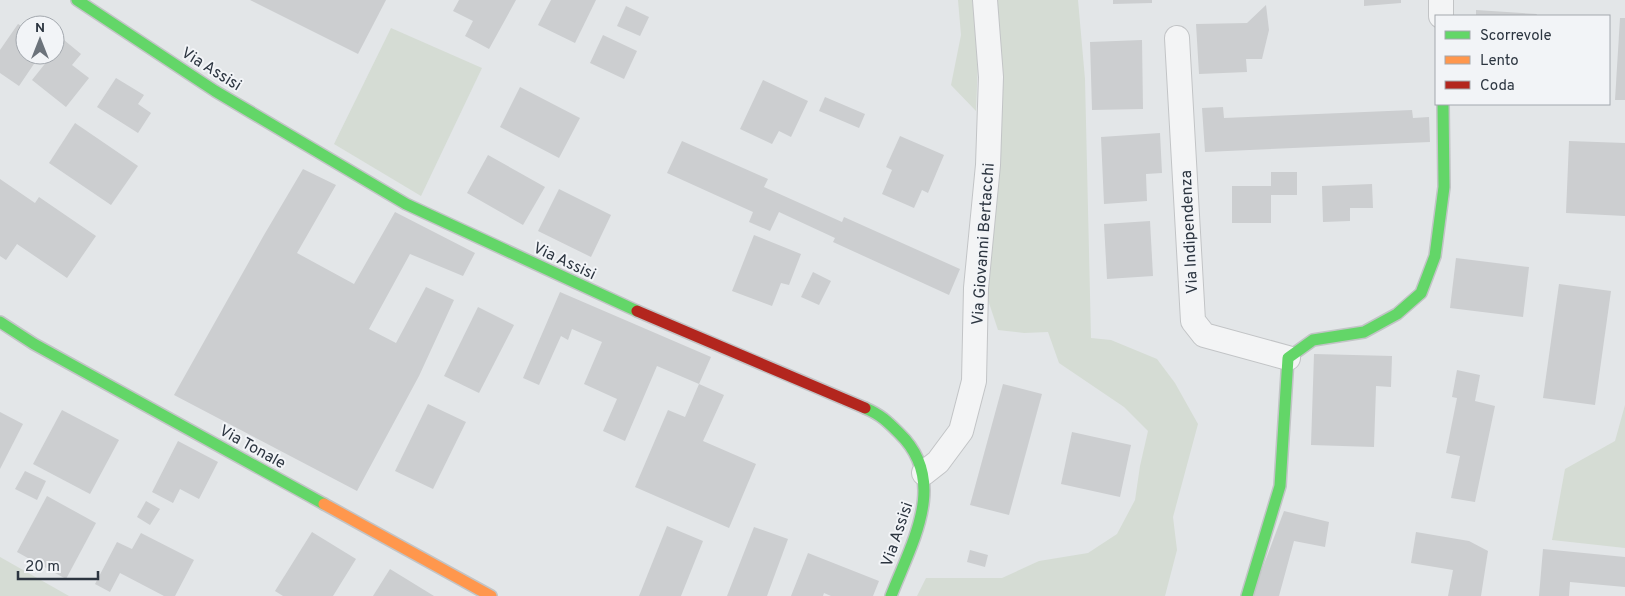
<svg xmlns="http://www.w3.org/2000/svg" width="1625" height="596" font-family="Overpass,sans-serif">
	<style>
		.green { fill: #d5dcd4 }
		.building { fill: #ccced0 }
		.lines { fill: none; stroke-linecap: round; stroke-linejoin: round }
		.street-casing { stroke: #c2c4c6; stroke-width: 26 }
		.fast-casing { stroke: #c2c4c6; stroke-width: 14 }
		.slow-casing { stroke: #c2c4c6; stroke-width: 14 }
		.jam-casing { stroke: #c2c4c6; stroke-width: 14 }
		.street { stroke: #f3f4f5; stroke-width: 24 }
		.fast { stroke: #63d668; stroke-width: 11 }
		.slow { stroke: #ff974d; stroke-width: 11 }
		.jam { stroke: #b3261e; stroke-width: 11 }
		.labels { text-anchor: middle; stroke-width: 4; stroke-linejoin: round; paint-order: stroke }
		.street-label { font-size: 16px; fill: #2c3540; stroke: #f2f4f7 }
	</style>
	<rect width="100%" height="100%" fill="#e3e6e8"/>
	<g class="green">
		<path d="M958,0H972L979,36L976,111L951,85L961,35Z"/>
		<path d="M993,0H1078L1085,79L1091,338L1111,340L1157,359L1175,383L1198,424L1173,517L1177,550L1165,596H917L926,578H1002L1039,561L1088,553L1117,534L1135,500L1140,466L1148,431L1124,407L1059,363L1048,332L1024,333L998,330L987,297Z"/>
		<path d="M391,28L482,68L421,196L334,144Z"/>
		<path d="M1625,405V548L1552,540L1565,469L1615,441Z"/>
		<path d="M0,557L69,596H0Z"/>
	</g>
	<g class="building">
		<path d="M250,0H386L358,54Z"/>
		<path d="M459,0H516L489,49L465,36L473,21L453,11Z"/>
		<path d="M551,0H596L575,43L538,25Z"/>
		<path d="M1113,0H1152V3L1113,4Z"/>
		<path d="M1364,0H1401V3L1364,6Z"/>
		<path d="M1266,5L1269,30L1262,59H1246L1247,72L1199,74L1196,24L1247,23Z"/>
		<path d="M626,6L649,17L640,36L617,26Z"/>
		<path d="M1476,10L1537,14L1536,16H1476Z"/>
		<path d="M1620,18H1625V100H1615Z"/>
		<path d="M18,24L25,28V55H40L19,86L0,73V50Z"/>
		<path d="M603,35L637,51L624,79L590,63Z"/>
		<path d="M64,40L81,54L72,65L89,78L66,107L32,80L52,55H55V51Z"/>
		<path d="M1142,40L1143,109L1092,110L1090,42Z"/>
		<path d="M116,78L144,95L138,104L151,113L138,133L97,107Z"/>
		<path d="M763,80L808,101L791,137L779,131L772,144L740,129Z"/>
		<path d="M520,87L580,118L559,158L500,127Z"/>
		<path d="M825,97L865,114L859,128L819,111Z"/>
		<path d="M1223,107L1224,118L1412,110L1413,118L1429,117L1430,142L1205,152L1202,108Z"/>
		<path d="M75,123L138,166L111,205L49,163Z"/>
		<path d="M1160,133L1162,173L1146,174L1147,201L1104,204L1101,137Z"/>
		<path d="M900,136L944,155L928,193L922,190L914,208L882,194L892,170L886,167Z"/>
		<path d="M682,141L768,179L764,187L842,222L844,217L960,269L949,295L833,242L835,238L779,212L770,231L749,222L753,212L667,173Z"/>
		<path d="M1569,141L1625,143V216L1566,213Z"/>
		<path d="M488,155L545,187L523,225L467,193Z"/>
		<path d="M303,169L336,185L297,253L354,284L395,212L475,253L463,276L410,254L369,329L396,343L426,287L454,300L419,376L357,491L174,395L264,235Z"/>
		<path d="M1271,172H1297V195H1271V223H1232V186H1271Z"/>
		<path d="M0,179L35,203L39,197L96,236L67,278L17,244L6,260L0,256Z"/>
		<path d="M1372,184L1373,208H1350V221L1323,222L1322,186Z"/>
		<path d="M559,189L611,215L591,257L538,231Z"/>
		<path d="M1150,221L1153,276L1107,279L1104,224Z"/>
		<path d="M754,235L801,254L789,285L781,283L772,306L732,291Z"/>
		<path d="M1456,258L1529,267L1523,317L1450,308Z"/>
		<path d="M813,272L831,281L819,305L801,297Z"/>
		<path d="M1559,284L1611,291L1595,405L1543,398Z"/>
		<path d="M560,292L711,357L699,384L657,366L625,441L603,431L617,399L584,384L602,342L572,329L568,340L561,336L539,385L523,378Z"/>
		<path d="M478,307L514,325L479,393L444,376Z"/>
		<path d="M1314,354L1392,356L1391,387L1376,386L1374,447L1311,445Z"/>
		<path d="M1457,370L1480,375L1475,401L1495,406L1475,502L1451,498L1460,456L1446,453L1457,398L1452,397Z"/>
		<path d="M699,384L724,395L703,441L756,464L729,528L635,487L668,410L685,417Z"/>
		<path d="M1003,384L1042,394L1009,515L970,505Z"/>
		<path d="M428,404L466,422L433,489L395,471Z"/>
		<path d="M62,410L119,440L90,494L33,464Z"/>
		<path d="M0,412L23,424L0,469Z"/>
		<path d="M1072,432L1131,445L1120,497L1061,484Z"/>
		<path d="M178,441L218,462L199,499L180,489L173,503L152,492Z"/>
		<path d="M25,471L46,481L37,500L15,489Z"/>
		<path d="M47,496L96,523L66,579L17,552Z"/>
		<path d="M146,501L160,509L150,525L137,517Z"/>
		<path d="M1284,511L1329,522L1325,547L1294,541L1279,596H1252Z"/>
		<path d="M667,526L703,541L681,596H639Z"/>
		<path d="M754,527L788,539L767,596H727Z"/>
		<path d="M312,532L356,559L333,596H283L275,591Z"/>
		<path d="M1416,532L1469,541L1488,551L1481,596H1448L1453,570L1411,563Z"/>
		<path d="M141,533L194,560L175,596H164L120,573L110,592L95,584L117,542L132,549Z"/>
		<path d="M1543,549L1625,557V587L1570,582L1569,596H1539Z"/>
		<path d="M970,550L988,555L985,567L967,562Z"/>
		<path d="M808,553L879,581L873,596H831L824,593L823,596H791Z"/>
		<path d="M390,569L434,596H373Z"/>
	</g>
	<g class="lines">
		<g class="street-casing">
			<g id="street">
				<path d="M1441,0V16"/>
				<path d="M1177,38L1193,321L1204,335L1288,358"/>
				<path d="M924,473L938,462L961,431L974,381L976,288L988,165L991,77L985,0"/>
			</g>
		</g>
		<g class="fast-casing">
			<g id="fast">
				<path d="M77,0L215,91L406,204L637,311"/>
				<path d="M0,322L34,344L324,504"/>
				<path d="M865,408C881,415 887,421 899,433C949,481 912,542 891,596"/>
				<path d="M1247,596L1280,486L1288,358L1313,340L1364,332L1397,314L1421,293L1435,256L1444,187L1443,104"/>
			</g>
		</g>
		<g class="slow-casing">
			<path id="slow" d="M324,504L491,596"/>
		</g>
		<g class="jam-casing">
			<path id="jam" d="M637,311L865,408"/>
		</g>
		<use href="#street" class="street"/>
		<use href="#fast" class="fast"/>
		<use href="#slow" class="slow"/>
		<use href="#jam" class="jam"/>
	</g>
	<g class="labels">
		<g class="street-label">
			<text transform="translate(212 68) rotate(32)" y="6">Via Assisi</text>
			<text transform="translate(1188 232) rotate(-93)" y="6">Via Indipendenza</text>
			<text transform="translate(982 244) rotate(-86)" y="6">Via Giovanni Bertacchi</text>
			<text transform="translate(565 260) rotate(25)" y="6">Via Assisi</text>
			<text transform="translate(253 446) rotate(29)" y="6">Via Tonale</text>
			<text transform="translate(896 534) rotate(-71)" y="6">Via Assisi</text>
		</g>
	</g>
	<rect x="1435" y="15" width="175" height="90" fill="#f2f4f7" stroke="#a3a8ae"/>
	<rect x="1445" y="31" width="25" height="8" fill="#63d668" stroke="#a3a8ae"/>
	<text x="1480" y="40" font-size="15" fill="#2c3540">Scorrevole</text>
	<rect x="1445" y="56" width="25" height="8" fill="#ff974d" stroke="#a3a8ae"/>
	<text x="1480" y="65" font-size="15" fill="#2c3540">Lento</text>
	<rect x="1445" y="81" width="25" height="8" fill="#b3261e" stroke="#a3a8ae"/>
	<text x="1480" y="90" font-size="15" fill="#2c3540">Coda</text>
	<g transform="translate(40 40)"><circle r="24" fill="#f2f4f7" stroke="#a3a8ae"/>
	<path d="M0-4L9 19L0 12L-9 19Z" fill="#6c737b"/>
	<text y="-8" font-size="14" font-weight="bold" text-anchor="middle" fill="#2c3540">N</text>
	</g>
	<path d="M18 571v8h80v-8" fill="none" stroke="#2c3540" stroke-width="2.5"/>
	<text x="25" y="571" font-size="15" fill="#2c3540" stroke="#f2f4f7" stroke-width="4" paint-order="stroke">20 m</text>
</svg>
